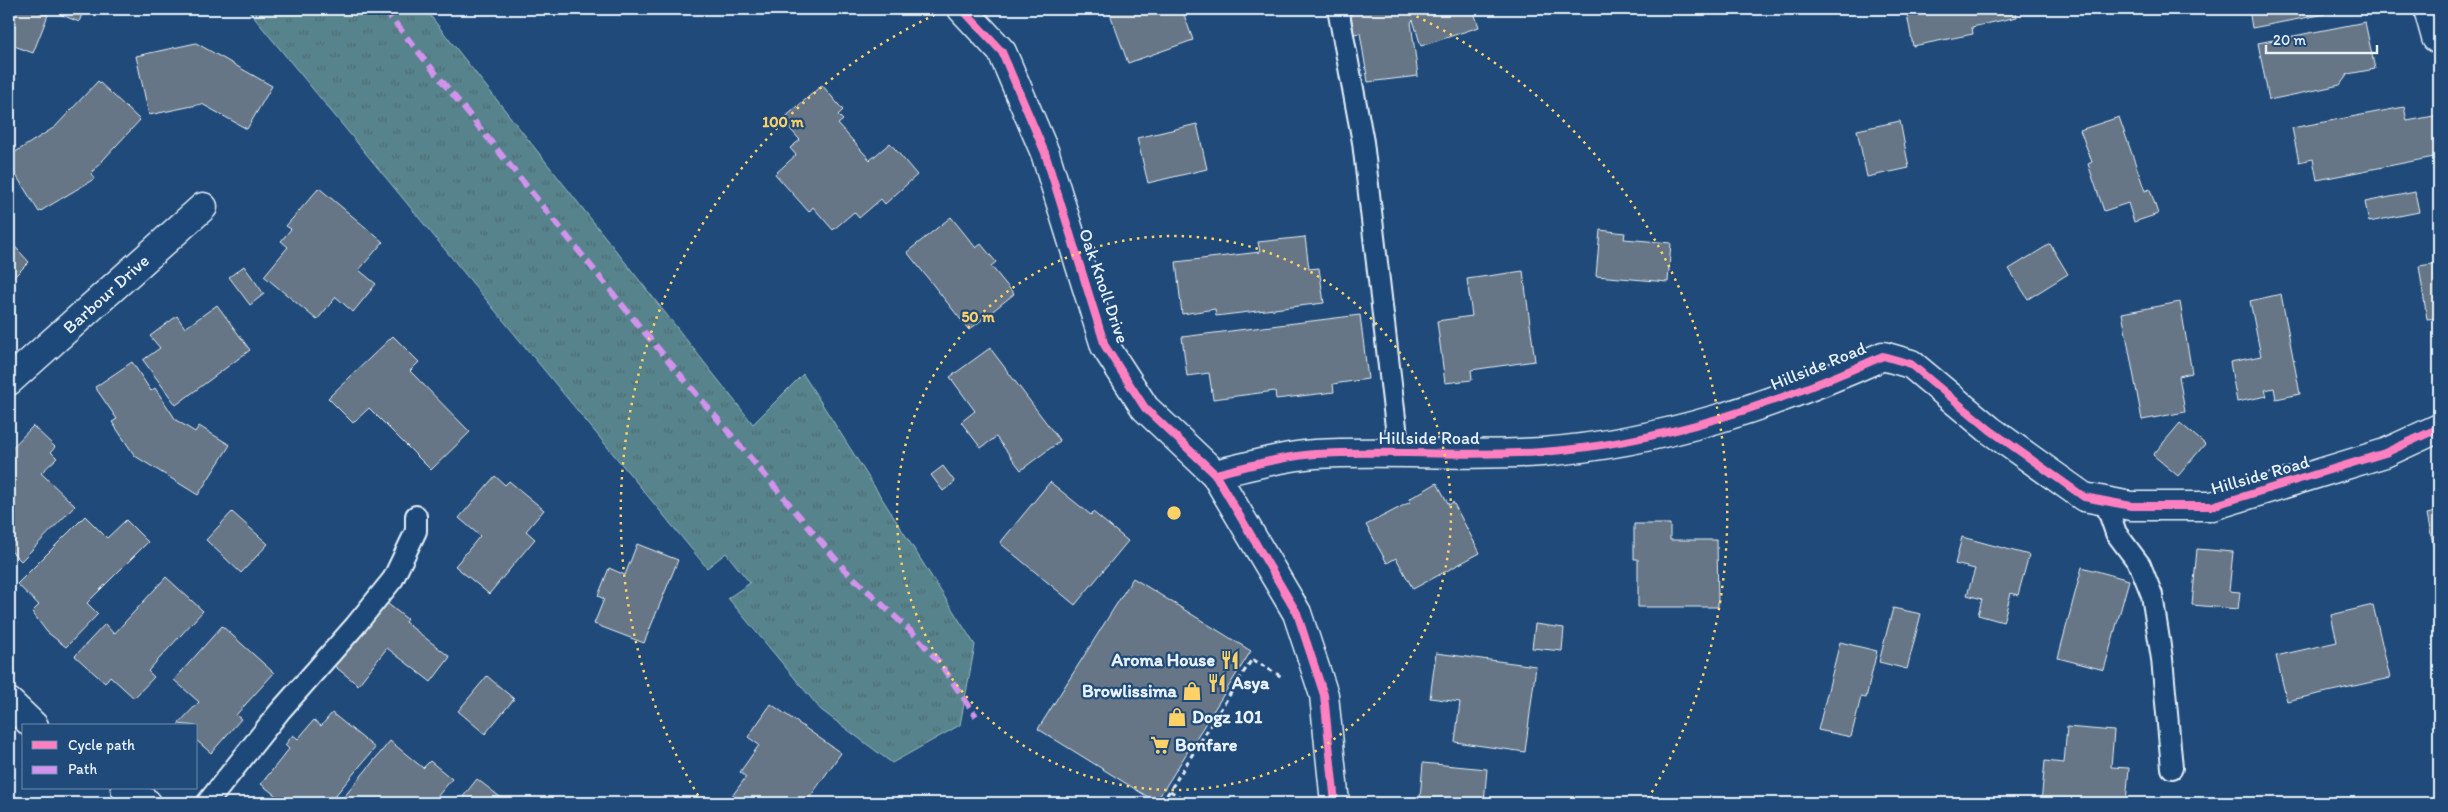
<svg xmlns="http://www.w3.org/2000/svg" width="2448" height="812" font-family="Itim,sans-serif">
	<style>
		.grass { fill: url(#grass-tufts); stroke: #9fbac2 }
		.building { fill: #667686; stroke: #e8f1f8 }
		.lines { fill: none; stroke-linecap: round; stroke-linejoin: round }
		.service-casing { stroke: #e8f1f8; stroke-width: 24 }
		.minor-casing { stroke: #e8f1f8; stroke-width: 31 }
		.path { stroke: #e8f1f8; stroke-width: 3; stroke-dasharray: 5 4; stroke-linecap: butt }
		.service { stroke: #1f4a7a; stroke-width: 20 }
		.minor { stroke: #1f4a7a; stroke-width: 28 }
		.quiet { stroke: #d193ec; stroke-width: 6; stroke-dasharray: 12 6; stroke-linecap: butt }
		.cycleway-casing { stroke: #1f4a7a; stroke-width: 11 }
		.cycleway { stroke: #ff80c0; stroke-width: 8 }
		.ring { fill: none; stroke: #ffd166; stroke-width: 2.5; stroke-dasharray: 2.5 5 }
		.labels { text-anchor: middle; stroke-width: 4.5; stroke-linejoin: round; paint-order: stroke }
		.street-label { font-size: 18px; fill: #e8f1f8; stroke: #1f4a7a }
		.poi-label { font-size: 18px; font-weight: bold; fill: #e8f1f8; stroke: #1f4a7a; text-anchor: start }
		.centre { fill: #ffd166; stroke: #1f4a7a; stroke-width: 2.5 }
		.ring-label { font-size: 15px; text-anchor: middle; font-weight: bold; fill: #ffd166; stroke: #1f4a7a; stroke-width: 4.5; stroke-linejoin: round; paint-order: stroke }
	</style>
	<defs>
		<pattern id="grass-tufts" width="24" height="20" patternUnits="userSpaceOnUse" patternTransform="scale(1.25)"><rect width="24" height="20" fill="#56838c"/><path d="M3 7l-1-3M5 7V3M7 7l1-3M15 17l-1-3M17 17v-4M19 17l1-3" fill="none" stroke="#506b72"/></pattern>
	</defs>
	<rect width="100%" height="100%" fill="#1f4a7a"/>
	<filter id="ink" filterUnits="userSpaceOnUse"><feTurbulence type="fractalNoise" baseFrequency=".02" numOctaves="2"/><feDisplacementMap in="SourceGraphic" scale="10" xChannelSelector="R" yChannelSelector="G"/><feConvolveMatrix kernelMatrix="1 2 1 2 8 2 1 2 1" color-interpolation-filters="sRGB"/></filter>
	<g filter="url(#ink)">
		<path class="grass" d="M247,9H425L753,424L803,374L975,645L960,725L892,763L821,710L728,598L750,583L726,553L707,568Z"/>
		<g class="building">
			<path d="M9,9H30L48,15L33,53L9,44Z"/>
			<path d="M48,9H84L79,22Z"/>
			<path d="M1116,9H1182L1193,40L1128,63L1109,11Z"/>
			<path d="M1350,9H1473L1479,27L1421,46L1413,20L1411,22L1418,76L1368,82L1360,33L1354,34Z"/>
			<path d="M1906,9H2015L2017,17L1972,27L1973,34L1913,46Z"/>
			<path d="M2249,9H2324L2325,14L2252,28Z"/>
			<path d="M2365,22L2375,69L2348,74L2340,85L2269,100L2258,43Z"/>
			<path d="M196,43L272,86L247,129L202,104L149,115L136,56Z"/>
			<path d="M98,81L140,120L91,173L94,179L39,212L9,164V156L55,127Z"/>
			<path d="M822,85L843,110L838,115L843,120L838,124L870,160L890,143L917,175L885,204L881,199L859,218L854,212L833,230L813,207L809,212L775,174L796,155L790,148L800,140L782,120Z"/>
			<path d="M2404,107L2407,121L2439,115V156L2317,180L2313,159L2299,162L2292,128Z"/>
			<path d="M2119,117L2145,191L2150,189L2158,214L2134,222L2128,203L2104,211L2088,164L2092,162L2080,130Z"/>
			<path d="M1900,121L1909,168L1867,177L1857,130Z"/>
			<path d="M1197,124L1207,169L1148,183L1137,138Z"/>
			<path d="M319,188L383,242L359,270L376,284L353,312L336,297L317,320L264,276L288,247L281,241L291,229L286,226Z"/>
			<path d="M2415,192L2419,212L2369,222L2365,202Z"/>
			<path d="M951,217L976,248L981,244L996,262L991,266L1014,294L969,330L907,252Z"/>
			<path d="M1600,230L1625,233L1624,239L1671,243L1668,282L1596,276Z"/>
			<path d="M1305,237L1309,269L1319,268L1324,303L1216,316L1215,309L1182,314L1176,262L1260,252L1258,242Z"/>
			<path d="M9,240L29,262L9,282Z"/>
			<path d="M2050,244L2068,274L2028,299L2009,269Z"/>
			<path d="M2439,263V318L2427,319L2419,266Z"/>
			<path d="M244,266L264,294L250,305L229,277Z"/>
			<path d="M1523,271L1535,361L1471,370L1472,380L1445,383L1437,321L1472,316L1467,279Z"/>
			<path d="M2281,294L2300,394L2276,399L2274,388L2265,390L2267,396L2237,402L2230,362L2261,356L2250,301Z"/>
			<path d="M2180,302L2192,373L2179,376L2185,412L2142,420L2122,313Z"/>
			<path d="M217,305L250,350L176,405L143,360L160,348L150,336L177,316L185,328Z"/>
			<path d="M1360,315L1368,379L1333,384L1334,392L1276,399L1275,391L1213,399L1209,373L1187,376L1182,337Z"/>
			<path d="M393,336L419,362L410,371L470,432L431,470L369,408L353,423L328,398Z"/>
			<path d="M990,348L1060,441L1021,470L996,437L981,448L961,422L975,411L950,377Z"/>
			<path d="M132,362L151,391L155,388L176,420L195,432L199,426L230,445L198,495L135,456L112,422L117,419L95,387Z"/>
			<path d="M2180,423L2205,444L2178,476L2153,455Z"/>
			<path d="M33,426L55,447L51,452L57,458L41,473L75,506L21,561L9,549V451Z"/>
			<path d="M943,466L955,482L943,491L931,475Z"/>
			<path d="M495,476L505,485L509,481L544,510L526,531L535,539L489,594L455,566L480,536L459,518Z"/>
			<path d="M1050,482L1091,515L1093,512L1128,541L1075,605L1000,543Z"/>
			<path d="M1437,483L1449,505L1453,502L1480,553L1413,589L1396,558L1387,563L1366,525L1410,502L1409,499Z"/>
			<path d="M2439,511V558L2436,559L2427,514Z"/>
			<path d="M232,512L268,544L241,573L206,540Z"/>
			<path d="M85,516L107,538L126,520L148,542L87,603L98,614L66,647L47,632L32,612L39,605L17,584Z"/>
			<path d="M1634,524H1670V540H1717L1718,607H1638V559H1634Z"/>
			<path d="M1962,537L2029,555L2018,595L2011,593L2003,622L1978,615L1982,599L1967,595L1975,569L1955,564Z"/>
			<path d="M637,544L678,560L644,643L594,624L604,599L598,596L609,568L625,575Z"/>
			<path d="M2197,549L2233,552L2229,591L2240,592L2238,609L2192,605Z"/>
			<path d="M2082,567L2129,580L2104,670L2058,658Z"/>
			<path d="M166,577L203,611L148,671L154,677L134,698L110,676L105,683L75,656L105,624L114,634Z"/>
			<path d="M1133,578L1251,651L1156,802L1038,729Z"/>
			<path d="M383,600L407,619L405,622L450,657L431,682L387,648L358,685L332,664Z"/>
			<path d="M2373,605L2390,678L2287,701L2276,656L2337,642L2331,615Z"/>
			<path d="M1893,608L1921,614L1907,669L1879,662Z"/>
			<path d="M1535,624L1564,628L1562,651L1532,648Z"/>
			<path d="M222,626L274,673L236,715L241,719L211,753L196,740V726L178,724L199,702L174,680Z"/>
			<path d="M1840,642L1877,651L1866,698L1861,697L1851,737L1818,730Z"/>
			<path d="M1436,653L1536,666L1525,752L1455,742L1460,702L1430,698Z"/>
			<path d="M487,676L514,699L485,734L458,711Z"/>
			<path d="M771,704L841,753L810,797L819,803H727L746,777L740,772L759,745L748,737Z"/>
			<path d="M332,713L375,748L329,803H285L261,784L289,749L285,745L293,735L298,739L314,720L321,726Z"/>
			<path d="M2067,727L2114,731L2111,767L2129,768L2126,803H2041L2045,761L2064,763Z"/>
			<path d="M390,741L423,768L430,761L452,779L432,803H339Z"/>
			<path d="M1423,763L1487,769L1484,803H1428V799L1420,798Z"/>
			<path d="M477,779L508,803H458Z"/>
		</g>
		<g class="lines">
			<g class="service-casing">
				<g id="service">
					<path d="M1338,9L1363,142L1399,453"/>
					<path d="M2105,501L2116,533L2140,565L2152,595L2162,659L2172,768"/>
					<path d="M207,803L280,711L355,626L393,579L416,531V516"/>
				</g>
			</g>
			<g class="minor-casing">
				<g id="minor">
					<path d="M962,9L1002,52L1045,153L1105,346L1145,408L1215,474L1297,613L1324,695L1335,803"/>
					<path d="M2428,9L2436,38L2439,40"/>
					<path d="M9,381L203,207"/>
					<path d="M1215,474C1246,467 1283,456 1315,454C1390,450 1467,457 1542,452C1662,443 1774,405 1883,356L1911,364L1990,430L2084,497L2131,506H2212L2385,453L2439,428"/>
					<path d="M9,702L34,726"/>
					<path d="M125,788L147,803"/>
				</g>
			</g>
			<g class="path">
				<path d="M1170,791L1190,803"/>
				<path d="M1162,803L1252,659L1282,677"/>
			</g>
			<use href="#service" class="service"/>
			<use href="#minor" class="minor"/>
			<path class="quiet" d="M384,9L640,327L844,569L917,637L939,662L976,716"/>
			<g class="cycleway-casing">
				<g id="cycleway">
					<path d="M962,9L1002,52L1045,153L1105,346L1145,408L1215,474L1297,613L1324,695L1335,803"/>
					<path d="M1215,474C1246,467 1283,456 1315,454C1390,450 1467,457 1542,452C1662,443 1774,405 1883,356L1911,364L1990,430L2084,497L2131,506H2212L2385,453L2439,428"/>
				</g>
			</g>
			<use href="#cycleway" class="cycleway"/>
		</g>
	</g>
	<g class="ring">
		<circle cx="1174" cy="513" r="277"/>
		<path d="M702 802A553 553 0 0 1 945 10M1403 10A553 553 0 0 1 1646 802"/>
	</g>
	<defs>
		<g id="restaurant-bare" transform="scale(1.5)"><path d="M-5-6h1v4h1v-4h1v4h1v-4h1v5L-1.5 .5V6h-2V.5L-5-1ZM5-6V6H3V1.5H1.5Q1.5-4 5-6Z" fill="#ffd166" stroke="#1f4a7a" stroke-width="2.5" paint-order="stroke"/></g>
		<g id="shop-bare" transform="scale(1.5)"><path d="M-5-2.5h2.3a2.7 3.5 0 0 1 5.4 0H5L5.5 6h-11ZM-1.5-2.5h3a1.5 2.3 0 0 0-3 0Z" fill="#ffd166" stroke="#1f4a7a" stroke-width="2.5" paint-order="stroke"/></g>
		<g id="supermarket-bare" transform="scale(1.5)"><path d="M-6-5.5h2.5l.6 2H6L4.5 2H-2.5L-4.4-4H-6ZM-1.5 3.2a1.3 1.3 0 1 0 .1 0ZM3 3.2a1.3 1.3 0 1 0 .1 0Z" fill="#ffd166" stroke="#1f4a7a" stroke-width="2.5" paint-order="stroke"/></g>
	</defs>
	<g fill-rule="evenodd">
		<use href="#restaurant-bare" x="1230" y="660"/>
		<use href="#restaurant-bare" x="1217" y="683"/>
		<use href="#shop-bare" x="1192" y="691"/>
		<use href="#shop-bare" x="1177" y="717"/>
		<use href="#supermarket-bare" x="1160" y="745"/>
	</g>
	<g class="labels">
		<g class="street-label">
			<text transform="translate(1104 286) rotate(71)" y="6">Oak Knoll Drive</text>
			<text transform="translate(106 294) rotate(-42)" y="6">Barbour Drive</text>
			<text transform="translate(1818 366) rotate(-22)" y="6">Hillside Road</text>
			<text x="1429" y="444">Hillside Road</text>
			<text transform="translate(2260 475) rotate(-16)" y="6">Hillside Road</text>
		</g>
		<g class="poi-label">
			<text x="1215" y="666" text-anchor="end">Aroma House</text>
			<text x="1232" y="689">Asya</text>
			<text x="1177" y="697" text-anchor="end">Browlissima</text>
			<text x="1192" y="723">Dogz 101</text>
			<text x="1175" y="751">Bonfare</text>
		</g>
	</g>
	<circle cx="1174" cy="513" r="8" class="centre"/>
	<g class="ring-label">
		<text x="783" y="127">100 m</text>
		<text x="978" y="322">50 m</text>
	</g>
	<rect width="2448" height="812" fill="none" stroke="#1f4a7a" stroke-width="30"/>
	<rect x="15" y="15" width="2418" height="782" fill="none" stroke="#e8f1f8" stroke-width="2" filter="url(#ink)"/>
	<rect x="22" y="724" width="175" height="65" fill="#1f4a7a" stroke="#6f8dac"/>
	<rect x="32" y="741" width="25" height="8" fill="#ff80c0" stroke="#6f8dac"/>
	<text x="68" y="750" font-size="15" fill="#e8f1f8">Cycle path</text>
	<rect x="32" y="766" width="25" height="8" fill="#d193ec" stroke="#6f8dac"/>
	<text x="68" y="774" font-size="15" fill="#e8f1f8">Path</text>
	<path d="M2266 45v8h111v-8" fill="none" stroke="#e8f1f8" stroke-width="2.5"/>
	<text x="2273" y="45" font-size="15" fill="#e8f1f8" stroke="#1f4a7a" stroke-width="4" paint-order="stroke">20 m</text>
</svg>
